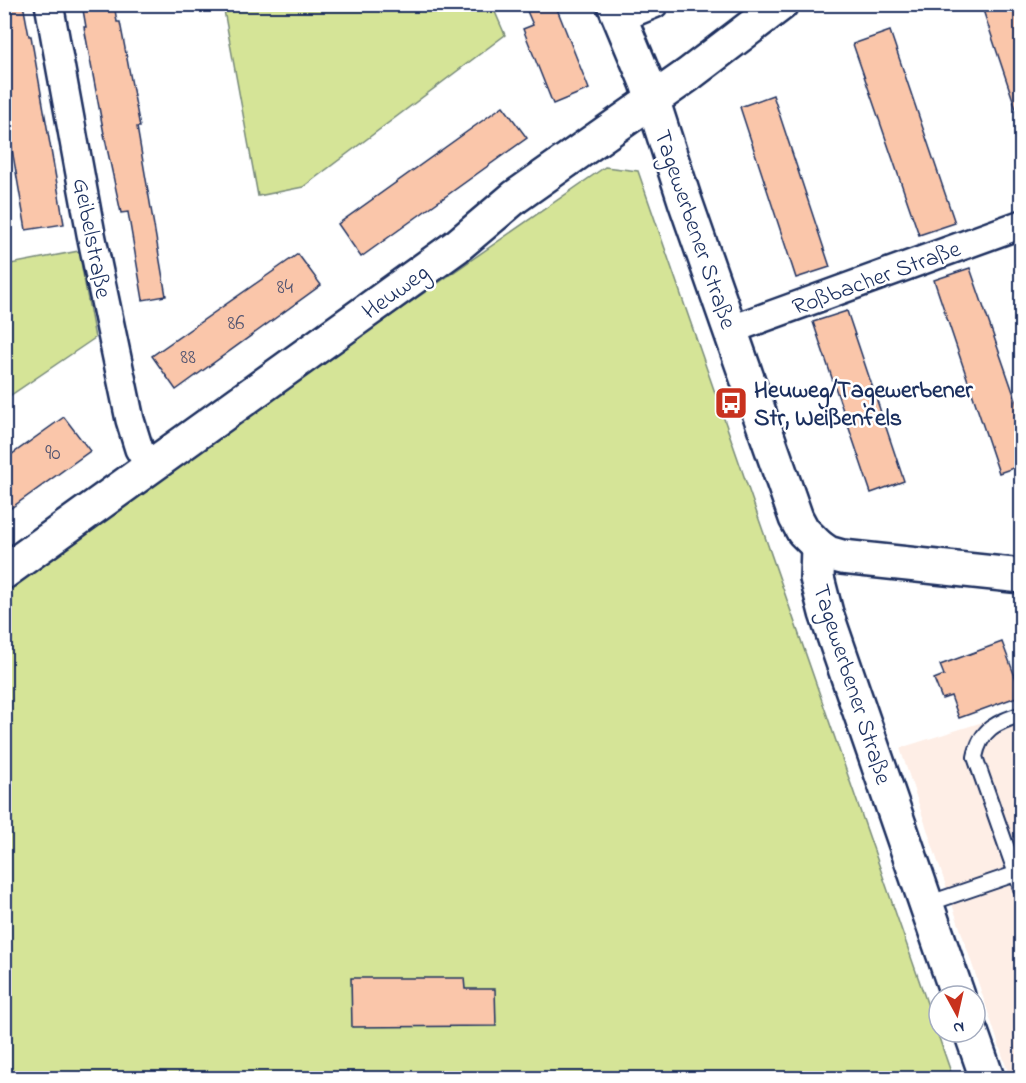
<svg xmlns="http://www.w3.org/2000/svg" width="1026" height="1083" font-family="'Indie Flower',sans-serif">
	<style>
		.built { fill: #feeee6 }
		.green { fill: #d5e497; stroke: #788a7a; stroke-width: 1.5 }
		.building { fill: #fac6aa; stroke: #1b2f5e; stroke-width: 1.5 }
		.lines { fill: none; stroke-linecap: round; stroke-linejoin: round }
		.lane-casing { stroke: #1b2f5e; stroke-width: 18 }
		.street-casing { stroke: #1b2f5e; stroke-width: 32 }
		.secondary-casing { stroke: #1b2f5e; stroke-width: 38 }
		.lane { stroke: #fff; stroke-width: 14 }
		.street { stroke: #fff; stroke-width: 27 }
		.secondary { stroke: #fff; stroke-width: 33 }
		.labels { text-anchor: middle; stroke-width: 5; stroke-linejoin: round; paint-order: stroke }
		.number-label { font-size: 21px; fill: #535571 }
		.street-label { font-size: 24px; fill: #1b2f5e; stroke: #fff }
		.poi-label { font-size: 24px; font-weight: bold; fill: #1b2f5e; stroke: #fff; text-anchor: start }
	</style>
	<rect width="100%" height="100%" fill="#fff"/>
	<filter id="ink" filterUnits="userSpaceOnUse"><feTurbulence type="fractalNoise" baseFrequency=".0167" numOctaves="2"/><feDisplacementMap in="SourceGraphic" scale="12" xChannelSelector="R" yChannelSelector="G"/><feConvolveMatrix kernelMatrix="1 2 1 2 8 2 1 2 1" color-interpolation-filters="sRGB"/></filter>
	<g filter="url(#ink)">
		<path class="built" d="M1021,710V1078H1010L900,748Z"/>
		<g class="green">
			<path d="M223,5H492L505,35L303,187L258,196Z"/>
			<path d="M605,167L638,171L953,1078H5V590L77,534Z"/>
			<path d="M79,251L95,338L5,399V265Z"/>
		</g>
		<g class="building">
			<path d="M4,4H23L29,36H31L64,224L26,230L4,103Z"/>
			<path d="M82,4H114L117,22H120L140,127H137L166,296L143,300L128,212L121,213L104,134L84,27H86Z"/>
			<path d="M524,4H555L589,89L553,104L523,29L533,25Z"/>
			<path d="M981,4H1022V115H1018Z"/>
			<path d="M890,31L955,223L919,235L853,44Z"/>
			<path d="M773,95L830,267L796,278L740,107Z"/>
			<path d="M503,106L527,138L361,257L338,224Z"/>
			<path d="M298,254L321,285L176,390L152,356Z"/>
			<path d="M970,268L1022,418V465L999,473L934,280Z"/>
			<path d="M847,311L904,481L871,493L813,322Z"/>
			<path d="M64,417L90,451L4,513V460Z"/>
			<path d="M1002,642L1022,695L959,718L951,696L942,699L934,679L944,675L940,665Z"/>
			<path d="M351,978H464L465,989H495L496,1026L352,1027Z"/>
		</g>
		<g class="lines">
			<g class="lane-casing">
				<g id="lane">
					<path d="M1022,714C996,723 981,728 975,757L1022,891"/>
					<path d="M927,904L1015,874"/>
				</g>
			</g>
			<g class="street-casing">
				<g id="street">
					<path d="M49,4L91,234L130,420L139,449L150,467"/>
					<path d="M620,18L654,4"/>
					<path d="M730,330L1022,224"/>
				</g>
			</g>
			<g class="secondary-casing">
				<g id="secondary">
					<path d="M614,4L647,83L685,201L796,518L803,531L818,546L817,578L826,613L958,996"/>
					<path d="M818,546L828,553L842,557L1022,576"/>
					<path d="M4,572L457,246L515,197L688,75L781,4"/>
					<path d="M971,1032L987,1078"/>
				</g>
			</g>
			<use href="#lane" class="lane"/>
			<use href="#street" class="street"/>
			<use href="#secondary" class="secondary"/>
		</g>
	</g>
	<defs>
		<g id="bus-square" transform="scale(1.725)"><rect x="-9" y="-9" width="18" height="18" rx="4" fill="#c8321e" stroke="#fff"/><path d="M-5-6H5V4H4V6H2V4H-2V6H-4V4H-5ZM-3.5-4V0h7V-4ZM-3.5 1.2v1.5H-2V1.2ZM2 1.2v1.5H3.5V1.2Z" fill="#fff"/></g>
	</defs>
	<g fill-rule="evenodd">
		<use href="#bus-square" x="731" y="403"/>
	</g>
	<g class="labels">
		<g class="number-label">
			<text x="285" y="293">84</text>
			<text x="236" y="329">86</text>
			<text x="188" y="363">88</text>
			<text x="53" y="459">90</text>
		</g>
		<g class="street-label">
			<text transform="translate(696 229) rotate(71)" y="8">Tagewerbener Straße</text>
			<text transform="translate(93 238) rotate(79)" y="8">Geibelstraße</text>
			<text transform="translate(876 277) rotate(-20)" y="8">Roßbacher Straße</text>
			<text transform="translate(395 291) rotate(-36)" y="8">Heuweg</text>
			<text transform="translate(853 684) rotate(72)" y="8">Tagewerbener Straße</text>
		</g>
		<g class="poi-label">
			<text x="754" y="397">Heuweg/Tagewerbener<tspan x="754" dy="28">Str, Weißenfels</tspan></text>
		</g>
	</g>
	<rect width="1026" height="1083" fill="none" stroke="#fff" stroke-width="24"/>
	<rect x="12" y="12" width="1002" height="1059" fill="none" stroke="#1b2f5e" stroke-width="2" filter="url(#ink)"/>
	<g transform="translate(957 1014) rotate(172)"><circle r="28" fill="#ffffff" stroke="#a4acbf" stroke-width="1.5"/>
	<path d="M0-4.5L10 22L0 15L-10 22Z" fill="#c8321e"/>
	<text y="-9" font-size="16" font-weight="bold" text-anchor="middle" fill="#1b2f5e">N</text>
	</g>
</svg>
